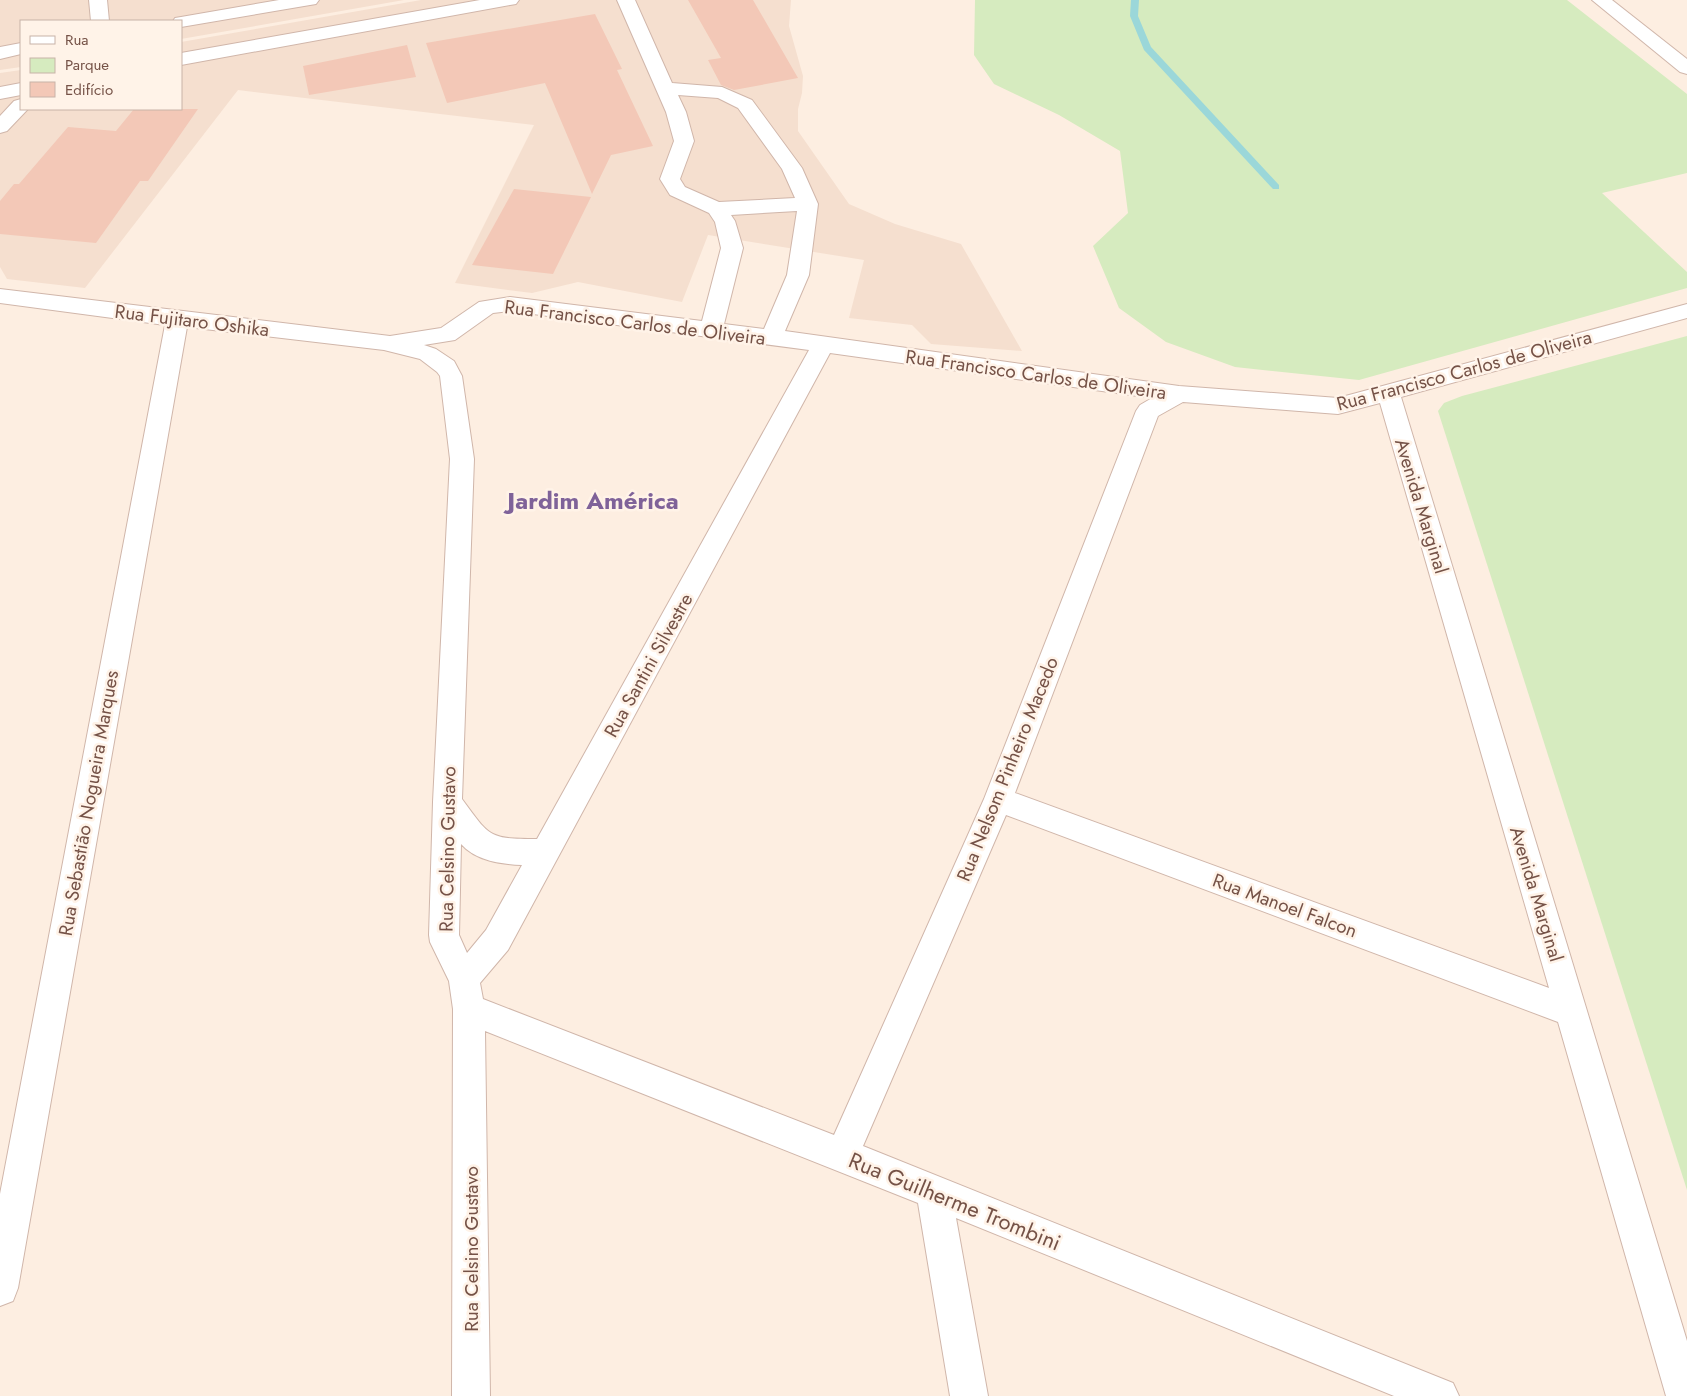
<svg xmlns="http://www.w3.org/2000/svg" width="1687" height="1396" font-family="Jost,sans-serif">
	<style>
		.residential { fill: #f5dfcf }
		.green { fill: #d6ebbf }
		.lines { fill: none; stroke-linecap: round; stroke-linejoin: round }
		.stream { fill: #9bd7d9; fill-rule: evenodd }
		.building { fill: #f3c8b7 }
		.minor-casing { stroke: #d0b6aa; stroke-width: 2 }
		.minor { fill: #fff; fill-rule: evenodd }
		.labels { text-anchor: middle; stroke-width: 5; stroke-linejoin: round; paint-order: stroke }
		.street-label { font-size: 19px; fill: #755247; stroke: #fff3e8 }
		.near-street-label { font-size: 22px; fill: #755247; stroke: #fff3e8 }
		.district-label { font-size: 24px; font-weight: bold; fill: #7f6299; stroke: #fff3e8 }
	</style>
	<rect width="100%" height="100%" fill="#fdeee1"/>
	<g class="residential">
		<path d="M0,0H404L181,39V21H21V67L0,70Z"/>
		<path d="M421,0H791L789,26L803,76L802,93L798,109V131L849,204L895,224L961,244L1022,351L931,344L912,325L849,318L864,260L708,235L682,302L578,282L532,293L455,283L534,125L238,90L85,288L7,279L0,267V73L21,70V109H181V42Z"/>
	</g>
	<g class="green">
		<path d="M975,0H1567L1687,94V173L1602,193L1687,272V288L1359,380L1235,367L1166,342L1119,308L1093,246L1128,213L1120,151L1059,115L994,84L974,55Z"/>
		<path d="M1687,336V1190L1438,411L1444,403L1462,396Z"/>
	</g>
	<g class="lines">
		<path class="stream" d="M1131,0H1139L1138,16L1151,47L1279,185V189H1273L1144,50L1130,16Z"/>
	</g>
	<g class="building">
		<path d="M688,0H753L798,78L734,90L721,85L708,60L721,58Z"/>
		<path d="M595,14L622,69L617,70L653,146L611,155L592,194L545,83L447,103L426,43Z"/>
		<path d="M407,45L416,77L309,95L303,66Z"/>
		<path d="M134,109H198L148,181H140L96,243L0,234V201L14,184H19L68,127L116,131Z"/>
		<path d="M514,189L591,197L553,274L472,265Z"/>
	</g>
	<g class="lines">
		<g class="minor-casing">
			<g id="minor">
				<path d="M89,0H107L109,21H91Z"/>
				<path d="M279,0H319L316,4L310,5L181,27V21H173L175,18L181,17Z"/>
				<path d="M480,0H519L516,4L510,5L181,65V53Z"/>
				<path d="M617,0H635L672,83L722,87L752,100L802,168L818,204L809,275L785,331L1179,386L1338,398L1687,304V318L1401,397L1687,1341V1396H1666L1558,1022L1006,815L863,1146L1453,1383L1459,1396H1394L956,1218L988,1396H950L918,1203L485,1031L490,1396H452L453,1009L449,981L430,942L429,935L433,802L450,459L440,376L437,372L420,359L384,350L187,327L18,1288L13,1301L0,1306V1194L165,325L0,303V289L390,336L441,328L479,302L510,297L702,321L721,248L715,222L709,213L670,195L660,179L674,141L666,112ZM678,95L718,98L738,108L782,169L795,198L719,202L685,187L680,179L694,141L686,112ZM797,211L787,275L764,329L724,324L743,248L735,221L731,215ZM510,311L809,350L537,839C488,839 490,837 462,799L474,459L462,376L454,361L436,349L424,345L455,340L493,313ZM830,353L1152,398L1140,405L1136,411L984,799L834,1135L483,999L480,983L508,950ZM1183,402L1338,414L1380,403L1549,988L1015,793L1158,416ZM461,844C476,861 501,864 522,865L486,930L467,953L459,935Z"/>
				<path d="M1592,0H1612L1687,59V74L1680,72Z"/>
				<path d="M21,43V54L0,59V47Z"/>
				<path d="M21,83V95L0,99V87Z"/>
				<path d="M21,99V109H28L7,131L0,133V116L14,101Z"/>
			</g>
		</g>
		<use href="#minor" class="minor"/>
	</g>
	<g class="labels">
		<g class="street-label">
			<text transform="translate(192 320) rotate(7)" y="7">Rua Fujitaro Oshika</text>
			<text transform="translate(635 322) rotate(7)" y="7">Rua Francisco Carlos de Oliveira</text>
			<text transform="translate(1464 370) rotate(-15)" y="7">Rua Francisco Carlos de Oliveira</text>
			<text transform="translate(1036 374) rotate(8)" y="7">Rua Francisco Carlos de Oliveira</text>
			<text transform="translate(1422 506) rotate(73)" y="7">Avenida Marginal</text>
			<text transform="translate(648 665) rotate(-61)" y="7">Rua Santini Silvestre</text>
			<text transform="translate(1007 769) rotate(-68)" y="7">Rua Nelsom Pinheiro Macedo</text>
			<text transform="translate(88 803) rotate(-80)" y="7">Rua Sebastião Nogueira Marques</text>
			<text transform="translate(447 849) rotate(-89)" y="7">Rua Celsino Gustavo</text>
			<text transform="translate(1537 894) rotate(73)" y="7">Avenida Marginal</text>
			<text transform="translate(1285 905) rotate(20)" y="7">Rua Manoel Falcon</text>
			<text transform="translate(471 1249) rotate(-90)" y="7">Rua Celsino Gustavo</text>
		</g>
		<g class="near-street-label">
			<text transform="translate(955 1201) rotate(22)" y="8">Rua Guilherme Trombini</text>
		</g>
		<g class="district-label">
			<text x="593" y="509">Jardim América</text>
		</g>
	</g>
	<rect x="20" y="20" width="162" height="90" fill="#fff3e8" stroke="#c8b3a8"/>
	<rect x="30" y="36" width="25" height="8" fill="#ffffff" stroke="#c8b3a8"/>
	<text x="65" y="45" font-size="15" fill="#755247">Rua</text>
	<rect x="30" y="58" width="25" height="15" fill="#d6ebbf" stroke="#c8b3a8"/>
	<text x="65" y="70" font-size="15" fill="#755247">Parque</text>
	<rect x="30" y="82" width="25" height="15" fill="#f3c8b7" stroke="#c8b3a8"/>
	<text x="65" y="95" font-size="15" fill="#755247">Edifício</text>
</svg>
